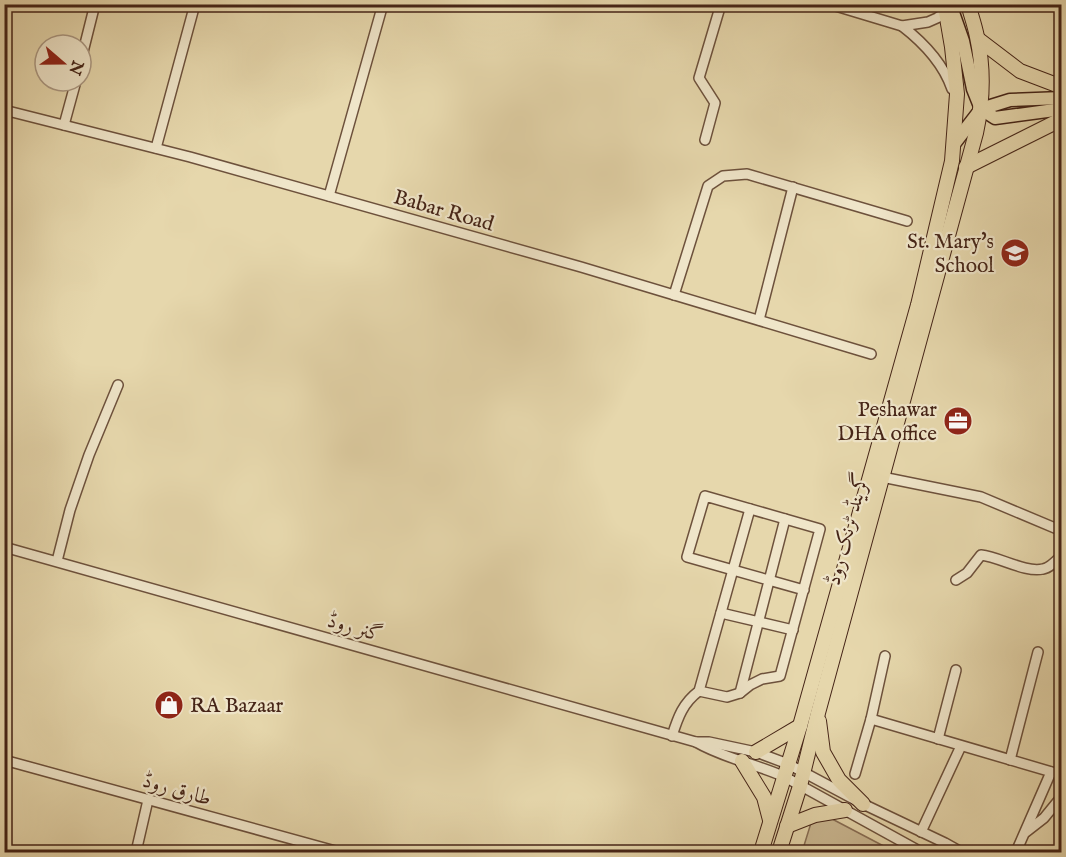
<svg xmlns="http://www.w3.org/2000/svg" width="1066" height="857" font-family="'IM FELL English',Amiri,serif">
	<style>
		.green { fill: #cbb993; stroke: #886e55; stroke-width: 1.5 }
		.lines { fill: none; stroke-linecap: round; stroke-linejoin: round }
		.minor-casing { stroke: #6d513c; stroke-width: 12 }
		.major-casing { stroke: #452417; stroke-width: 15 }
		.highway-casing { stroke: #452417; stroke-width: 16 }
		.minor { stroke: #efe5c9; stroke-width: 9 }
		.major { stroke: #e6d7ac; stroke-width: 12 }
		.highway { stroke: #e6d7ac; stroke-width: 14 }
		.labels { text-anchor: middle; stroke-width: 4.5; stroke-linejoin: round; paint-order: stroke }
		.street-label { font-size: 21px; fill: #452417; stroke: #efe5c9 }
		.poi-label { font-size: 21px; fill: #452417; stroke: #efe5c9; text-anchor: end }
	</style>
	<rect width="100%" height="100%" fill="#e6d7ac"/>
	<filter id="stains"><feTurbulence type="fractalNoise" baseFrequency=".00333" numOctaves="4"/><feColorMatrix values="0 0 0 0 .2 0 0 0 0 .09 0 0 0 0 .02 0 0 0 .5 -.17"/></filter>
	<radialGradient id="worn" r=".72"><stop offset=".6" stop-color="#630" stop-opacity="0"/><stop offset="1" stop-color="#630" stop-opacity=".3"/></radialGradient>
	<path class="green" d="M815,810L895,852H802Z"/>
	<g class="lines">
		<g class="minor-casing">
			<g id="minor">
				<path d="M829,4L902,26L928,22L937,18L946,12"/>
				<path d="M902,26C924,43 943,63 952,89"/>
				<path d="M81,60L95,4"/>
				<path d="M4,110L190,157L581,267L871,354"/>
				<path d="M64,125L76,81"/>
				<path d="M705,140L715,103L699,78L721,4"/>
				<path d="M156,148L195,4"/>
				<path d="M329,196L383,4"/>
				<path d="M674,295L708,186L723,176L747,174L907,221"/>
				<path d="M759,320L793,187"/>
				<path d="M882,477L981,497L1062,531"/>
				<path d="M4,547L696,742C723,758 756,764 785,777L921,852"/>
				<path d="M57,561L70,510L89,455L118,385"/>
				<path d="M956,580L967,573L981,555C1000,557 1025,573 1043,569C1050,568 1057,560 1062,555"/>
				<path d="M721,613L793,630"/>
				<path d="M699,691L727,697L740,693L750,685L762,679L780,676L820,529L705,496L687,557L804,590"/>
				<path d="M740,693L785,519"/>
				<path d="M871,719L1062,775"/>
				<path d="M672,736C678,717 683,703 699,691L750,509"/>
				<path d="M938,739L956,670"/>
				<path d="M696,742H709L756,752L788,764L863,804L945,843L961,852"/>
				<path d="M4,760L339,852"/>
				<path d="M1010,760L1038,652"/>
				<path d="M855,774L871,719L885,656"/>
				<path d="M921,832L961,746"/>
				<path d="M1026,832L1044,818L1062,796"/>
				<path d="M136,852L148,800"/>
				<path d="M1016,852L1051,772"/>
			</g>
		</g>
		<g class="major-casing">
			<g id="major">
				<path d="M950,4L963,41L973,89L981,109L995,118L1062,109"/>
				<path d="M954,144L981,109L1010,100L1062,98"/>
			</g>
		</g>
		<g class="highway-casing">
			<g id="highway">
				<path d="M978,39L1020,71L1062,87"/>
				<path d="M966,167L1062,119"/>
				<path d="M819,721L823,752L839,780L863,804"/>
				<path d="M756,752L800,726"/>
				<path d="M742,761L764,797L770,820"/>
				<path d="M787,826L815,815L845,810"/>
				<path d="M761,852L800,726L918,305L952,161L957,94L952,47L946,12L943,4"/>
				<path d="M779,852L800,786L818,713L976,133C983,101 984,69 977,37C975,26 971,15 968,4"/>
			</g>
		</g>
		<use href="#minor" class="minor"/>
		<use href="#major" class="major"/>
		<use href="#highway" class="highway"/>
	</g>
	<defs>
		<g id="school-disc" transform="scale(1.5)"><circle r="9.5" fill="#8f2418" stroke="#efe5c9"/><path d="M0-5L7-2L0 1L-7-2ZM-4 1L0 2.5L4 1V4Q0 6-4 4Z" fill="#fff"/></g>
		<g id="office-disc" transform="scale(1.5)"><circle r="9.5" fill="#8f2418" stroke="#efe5c9"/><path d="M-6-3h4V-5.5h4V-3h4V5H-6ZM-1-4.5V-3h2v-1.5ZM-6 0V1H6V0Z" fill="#fff"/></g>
		<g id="shop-disc" transform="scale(1.5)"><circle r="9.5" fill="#8f2418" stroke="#efe5c9"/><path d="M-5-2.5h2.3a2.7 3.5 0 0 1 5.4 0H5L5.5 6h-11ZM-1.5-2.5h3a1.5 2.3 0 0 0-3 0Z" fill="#fff"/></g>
	</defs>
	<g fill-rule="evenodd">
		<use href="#school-disc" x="1015" y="253"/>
		<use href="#office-disc" x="958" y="421"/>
		<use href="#shop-disc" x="169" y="705"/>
	</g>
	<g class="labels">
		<g class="street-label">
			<text transform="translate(444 210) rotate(16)" y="7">Babar Road</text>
			<text transform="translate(847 529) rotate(-75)" y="7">گرینڈ ٹرنک روڈ</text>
			<text transform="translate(355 627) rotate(16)" y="7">گنر روڈ</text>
			<text transform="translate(177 789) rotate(16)" y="7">طارق روڈ</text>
		</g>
		<g class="poi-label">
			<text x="994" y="248">St. Mary's<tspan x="994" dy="24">School</tspan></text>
			<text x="937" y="416">Peshawar<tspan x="937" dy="24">DHA office</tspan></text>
			<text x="190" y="712" text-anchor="start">RA Bazaar</text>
		</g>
	</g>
	<rect width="1066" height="857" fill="none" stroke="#e6d7ac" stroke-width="24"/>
	<rect x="6" y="6" width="1054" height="845" fill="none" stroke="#452417" stroke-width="3"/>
	<rect x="12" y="12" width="1042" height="833" fill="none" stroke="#452417" stroke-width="1.5"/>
	<g transform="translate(63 63) rotate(110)"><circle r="28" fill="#efe5c9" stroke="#ab9882" stroke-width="1.5"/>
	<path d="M0-4.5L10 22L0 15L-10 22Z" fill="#8f2418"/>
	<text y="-9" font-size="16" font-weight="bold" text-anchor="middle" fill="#452417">N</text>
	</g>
	<rect width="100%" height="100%" filter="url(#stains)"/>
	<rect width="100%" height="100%" fill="url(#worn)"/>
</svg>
